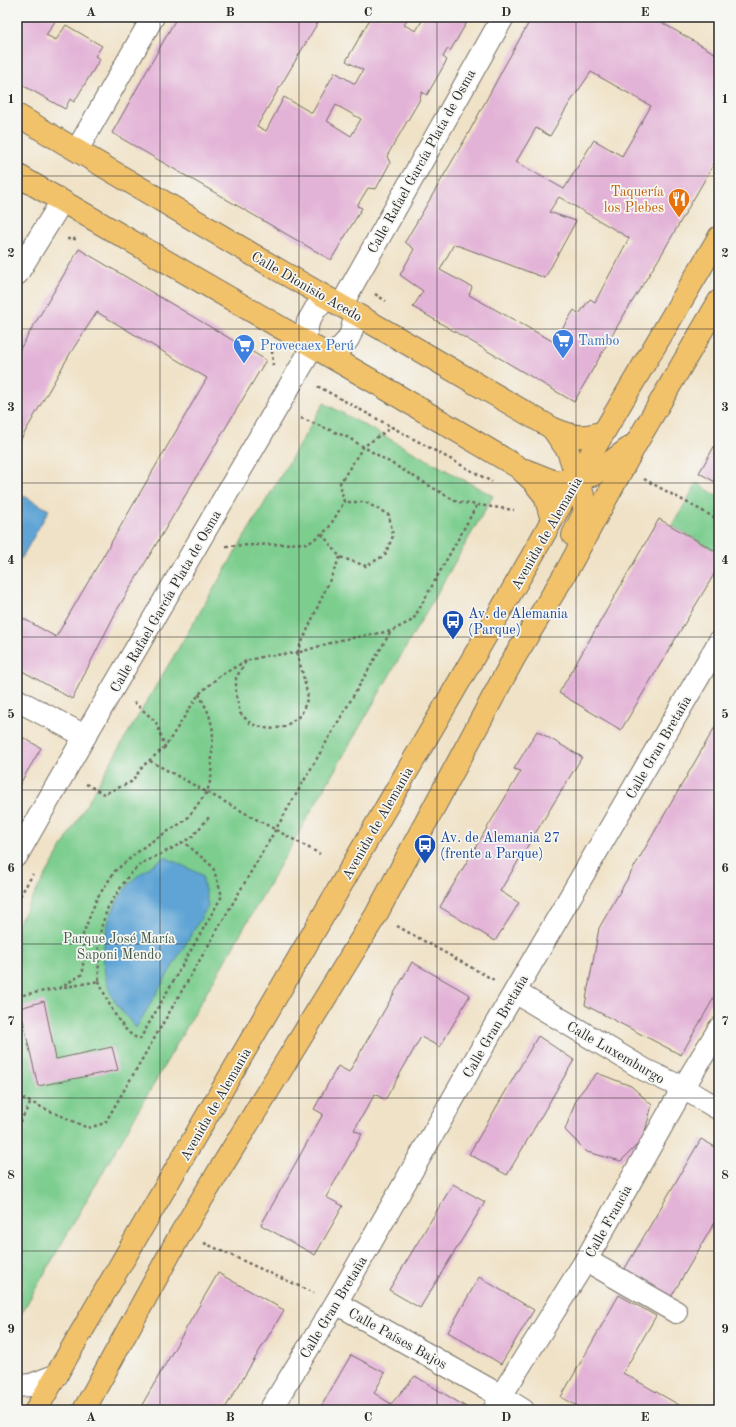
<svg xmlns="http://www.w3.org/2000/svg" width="736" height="1427" font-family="'Old Standard TT',serif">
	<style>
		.green { fill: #7ccd8e; stroke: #547c5c }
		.water { fill: #5fa4d5; stroke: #456880 }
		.building { fill: #e3b3d7; fill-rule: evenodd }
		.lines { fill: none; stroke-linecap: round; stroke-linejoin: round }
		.minor-casing { stroke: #706b62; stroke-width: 24 }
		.major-casing { stroke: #706b62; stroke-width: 24 }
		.path { stroke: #706b62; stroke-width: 2.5; stroke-dasharray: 3 3; stroke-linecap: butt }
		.minor { stroke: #fff; stroke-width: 22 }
		.major { stroke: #f2c26a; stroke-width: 22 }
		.grid { fill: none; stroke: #2b2b2b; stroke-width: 1; stroke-opacity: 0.55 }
		.labels { text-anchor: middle; stroke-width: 3.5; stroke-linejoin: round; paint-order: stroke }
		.street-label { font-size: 14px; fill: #2b2b2b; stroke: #f6f6f2 }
		.food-label { font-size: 14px; fill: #c56008; stroke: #f6f6f2; text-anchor: end }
		.shop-label { font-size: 14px; fill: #366cbe; stroke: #f6f6f2; text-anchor: start }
		.transit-label { font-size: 14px; fill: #164399; stroke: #f6f6f2; text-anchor: start }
		.park-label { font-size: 14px; fill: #435c49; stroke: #f6f6f2 }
		.neatline { fill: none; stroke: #2b2b2b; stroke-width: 1.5 }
		.grid-label { font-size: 13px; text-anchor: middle; font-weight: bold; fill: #2b2b2b }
	</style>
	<rect width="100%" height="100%" fill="#f6f6f2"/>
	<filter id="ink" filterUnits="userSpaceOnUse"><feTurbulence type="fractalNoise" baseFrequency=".025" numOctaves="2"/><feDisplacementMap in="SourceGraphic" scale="8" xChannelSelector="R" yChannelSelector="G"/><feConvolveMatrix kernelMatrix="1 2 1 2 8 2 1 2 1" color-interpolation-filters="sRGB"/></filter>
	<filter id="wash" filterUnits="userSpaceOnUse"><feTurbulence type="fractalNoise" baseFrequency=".012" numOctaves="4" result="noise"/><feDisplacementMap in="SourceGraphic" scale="16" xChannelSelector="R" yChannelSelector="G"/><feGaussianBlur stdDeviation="0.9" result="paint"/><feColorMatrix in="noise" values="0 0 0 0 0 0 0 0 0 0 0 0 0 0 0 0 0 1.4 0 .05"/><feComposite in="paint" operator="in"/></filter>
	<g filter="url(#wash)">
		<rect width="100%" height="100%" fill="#f0e2c7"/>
		<g class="green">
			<path d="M324,403L493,496L17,1321V925L112,760Z"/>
			<path d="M697,483L719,497V553L672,526Z"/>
		</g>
		<g class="water">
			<path d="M24,496L49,510L21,559L17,556V508Z"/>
			<path d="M165,857L202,875L208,906L136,1028C127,1017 117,1007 111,994C95,957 105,909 133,880C143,871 154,864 165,857Z"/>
		</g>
		<g id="blocks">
			<g class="building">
				<path d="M17,17H52L56,20L46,35L56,40L66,25L102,46L95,56L100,59L74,102L70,99L65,109L17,82Z"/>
				<path d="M177,17H321L257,126L266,131L284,97L312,113L335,72L355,84L363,70L346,61L371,17H409L404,25L416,31L424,17H470L450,51L448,48L443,57L447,60L427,95L422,92L419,101L387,156L390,163L376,189L368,188L357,206L362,208L331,260L112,133ZM336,105L361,119L351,136L327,121Z"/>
				<path d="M532,17H652L716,54L719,50V155L660,257L622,318L574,402L413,307L423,291L400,275L414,249L405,242L468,134L504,67ZM591,72L651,106L622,156L594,140L564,189L516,162L536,128L550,136L569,104ZM559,197L629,238L595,302L590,299L579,314L574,310L554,342L469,295L472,287L440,270L454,244L545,278L576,221L549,212Z"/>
				<path d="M79,249L266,360L117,610L72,699L17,668V615L56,637L207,378L97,312L71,352L17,446V354Z"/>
				<path d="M719,438V484L699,473Z"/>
				<path d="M659,519L719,553V566L621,730L559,693Z"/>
				<path d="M719,720V989L681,1055L585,1005L599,928Z"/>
				<path d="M537,731L582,757L500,891L519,903L495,941L440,907L521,771L514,769Z"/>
				<path d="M17,734L41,748L17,789Z"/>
				<path d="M412,962L470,995L440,1047L421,1037L385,1100L375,1094L354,1130L362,1134L326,1197L343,1206L315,1255L261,1225L323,1114L314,1109L338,1066L349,1072Z"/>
				<path d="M44,1001L56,1059L112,1047L118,1070L38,1086L20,1008Z"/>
				<path d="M538,1036L574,1060L507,1175L469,1154Z"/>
				<path d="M597,1073L631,1086L652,1105L643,1139L621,1161L587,1152L565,1130L577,1097Z"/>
				<path d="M701,1139L719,1149V1215L667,1304L620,1277Z"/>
				<path d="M453,1184L485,1202L420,1308L389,1290Z"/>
				<path d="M218,1273L284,1310L224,1410H139Z"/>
				<path d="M479,1277L534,1310L501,1364L448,1332Z"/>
				<path d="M619,1295L656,1316L623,1373L688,1410H584L561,1397Z"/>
				<path d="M351,1355L385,1373L374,1393L391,1404L415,1376L471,1410H319Z"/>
			</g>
		</g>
	</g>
	<g filter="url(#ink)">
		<use href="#blocks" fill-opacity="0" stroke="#706b62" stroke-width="1"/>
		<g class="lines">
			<g class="minor-casing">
				<g id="minor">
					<path d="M77,150L153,17"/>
					<path d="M17,274L62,201"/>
					<path d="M341,306L354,282L503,17"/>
					<path d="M305,341L308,322L316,308L328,299"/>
					<path d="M330,356C348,343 352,337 355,314"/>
					<path d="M17,700L85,736"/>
					<path d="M17,855L85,736L313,346"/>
					<path d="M515,992L645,1070L683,1088L719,1109"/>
					<path d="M586,1260L676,1312"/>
					<path d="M336,1303L501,1396L523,1410"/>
					<path d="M17,1386L31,1385L57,1375"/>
					<path d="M270,1410L336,1303L497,1022L719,642"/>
					<path d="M494,1410L501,1396L586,1260L683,1088L719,1029"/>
				</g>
			</g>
			<g class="major-casing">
				<g id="major">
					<path d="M17,115L282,272L403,341L552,428C573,437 582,439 604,432"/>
					<path d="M17,175L378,384L518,467L533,481L545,496L552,520"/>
					<path d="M552,428L568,451L584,498V513L573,535"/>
					<path d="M525,470L555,482L593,475L632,446"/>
					<path d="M36,1410L531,558L552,520L719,237"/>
					<path d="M84,1410L181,1233L376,915L514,658L565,574L637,442L719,301"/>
				</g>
			</g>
			<g class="path">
				<path d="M17,206L19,212L17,216"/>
				<path d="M67,239H78"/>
				<path d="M375,294L386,301"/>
				<path d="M272,351L273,366"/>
				<path d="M318,388L319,387L492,482"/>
				<path d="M301,418L347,437L457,502L514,510"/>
				<path d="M644,479L719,520"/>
				<path d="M322,534L340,557L366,566L385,555L393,536L389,515L365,502H344"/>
				<path d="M226,546L309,543L328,529L344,502L340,483L363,447L392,427"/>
				<path d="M340,557L297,653L340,640L391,631L413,620L477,505"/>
				<path d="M297,653L303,675L308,697L301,715L284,727L269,729L251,724L240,713L236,695V678L246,661L265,656Z"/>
				<path d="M134,702L156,722L165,747L199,694L221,675L246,661"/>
				<path d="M150,761L320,854"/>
				<path d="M86,784L104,794L131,782L144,765L165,747"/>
				<path d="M17,901L33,874"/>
				<path d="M397,926L494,980"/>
				<path d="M99,981C106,998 121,1034 140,1039L222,896L213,867L184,842"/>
				<path d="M59,988L83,974V934L97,898L115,871L146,845L186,820L207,792L211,778L213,731L209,714L199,694"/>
				<path d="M17,996L99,981L98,952L101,928L108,907L129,875L142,863L169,850L192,837L210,816"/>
				<path d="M17,1096L88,1128L105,1123L391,631"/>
				<path d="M17,1127L31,1102"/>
				<path d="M204,1243L314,1293"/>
			</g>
			<use href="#minor" class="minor"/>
			<use href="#major" class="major"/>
		</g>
	</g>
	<path class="grid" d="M160,17V1410M299,17V1410M437,17V1410M576,17V1410M17,176H719M17,329H719M17,483H719M17,637H719M17,790H719M17,944H719M17,1098H719M17,1251H719"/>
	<defs>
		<g id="restaurant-pin" transform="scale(1.15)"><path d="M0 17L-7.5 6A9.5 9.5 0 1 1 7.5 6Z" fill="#e8710a" stroke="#f6f6f2"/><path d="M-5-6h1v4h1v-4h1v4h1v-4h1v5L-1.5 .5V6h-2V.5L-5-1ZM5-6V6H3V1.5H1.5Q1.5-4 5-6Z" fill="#fff"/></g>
		<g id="supermarket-pin" transform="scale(1.15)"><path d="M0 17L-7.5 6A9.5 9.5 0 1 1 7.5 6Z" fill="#3f7fe0" stroke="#f6f6f2"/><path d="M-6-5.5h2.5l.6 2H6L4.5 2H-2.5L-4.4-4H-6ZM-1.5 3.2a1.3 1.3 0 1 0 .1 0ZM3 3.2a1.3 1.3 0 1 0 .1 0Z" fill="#fff"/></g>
		<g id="bus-pin" transform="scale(1.15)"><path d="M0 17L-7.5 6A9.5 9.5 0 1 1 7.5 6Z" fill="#1a4fb4" stroke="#f6f6f2"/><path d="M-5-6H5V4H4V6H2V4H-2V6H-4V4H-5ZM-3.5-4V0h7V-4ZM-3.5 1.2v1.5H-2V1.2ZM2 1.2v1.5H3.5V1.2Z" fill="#fff"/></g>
	</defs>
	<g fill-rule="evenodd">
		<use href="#restaurant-pin" x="679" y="199"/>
		<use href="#supermarket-pin" x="563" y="340"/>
		<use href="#supermarket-pin" x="244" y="345"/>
		<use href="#bus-pin" x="453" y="621"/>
		<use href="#bus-pin" x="425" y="845"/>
	</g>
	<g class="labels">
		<g class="street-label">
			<text transform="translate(421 161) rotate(-61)" y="5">Calle Rafael García Plata de Osma</text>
			<text transform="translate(307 286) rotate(30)" y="5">Calle Dionisio Acedo</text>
			<text transform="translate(546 533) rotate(-60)" y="5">Avenida de Alemania</text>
			<text transform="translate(165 601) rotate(-60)" y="5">Calle Rafael García Plata de Osma</text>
			<text transform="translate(658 747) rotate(-60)" y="5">Calle Gran Bretaña</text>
			<text transform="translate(377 823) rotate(-60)" y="5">Avenida de Alemania</text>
			<text transform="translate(495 1026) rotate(-60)" y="5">Calle Gran Bretaña</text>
			<text transform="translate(616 1052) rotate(30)" y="5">Calle Luxemburgo</text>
			<text transform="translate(215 1104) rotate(-60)" y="5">Avenida de Alemania</text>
			<text transform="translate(608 1221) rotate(-61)" y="5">Calle Francia</text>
			<text transform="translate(333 1307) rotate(-59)" y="5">Calle Gran Bretaña</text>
			<text transform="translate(398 1338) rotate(29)" y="5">Calle Países Bajos</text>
		</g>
		<g class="food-label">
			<text x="664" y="196">Taquería<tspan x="664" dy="16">los Plebes</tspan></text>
		</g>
		<g class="shop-label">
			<text x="578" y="345">Tambo</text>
			<text x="260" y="350">Provecaex Perú</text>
		</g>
		<g class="transit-label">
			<text x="468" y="618">Av. de Alemania<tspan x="468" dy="16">(Parque)</tspan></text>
			<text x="440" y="842">Av. de Alemania 27<tspan x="440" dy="16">(frente a Parque)</tspan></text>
		</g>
		<g class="park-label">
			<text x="119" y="943">Parque José María<tspan x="119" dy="16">Saponi Mendo</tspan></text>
		</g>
	</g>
	<rect width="736" height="1427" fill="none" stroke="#f6f6f2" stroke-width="44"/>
	<rect x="22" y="22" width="692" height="1383" class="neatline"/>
	<g class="grid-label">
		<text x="91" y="16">A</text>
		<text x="230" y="16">B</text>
		<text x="368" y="16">C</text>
		<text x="506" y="16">D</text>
		<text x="645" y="16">E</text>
		<text x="11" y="103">1</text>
		<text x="725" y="103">1</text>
		<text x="11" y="257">2</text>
		<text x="725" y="257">2</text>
		<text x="11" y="411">3</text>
		<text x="725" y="411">3</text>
		<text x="11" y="564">4</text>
		<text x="725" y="564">4</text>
		<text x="11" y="718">5</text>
		<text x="725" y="718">5</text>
		<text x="11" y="872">6</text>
		<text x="725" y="872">6</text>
		<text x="11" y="1025">7</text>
		<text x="725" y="1025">7</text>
		<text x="11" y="1179">8</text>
		<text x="725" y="1179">8</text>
		<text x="11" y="1333">9</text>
		<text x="725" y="1333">9</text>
		<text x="91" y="1421">A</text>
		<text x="230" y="1421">B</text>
		<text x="368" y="1421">C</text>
		<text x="506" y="1421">D</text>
		<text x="645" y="1421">E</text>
	</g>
</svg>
